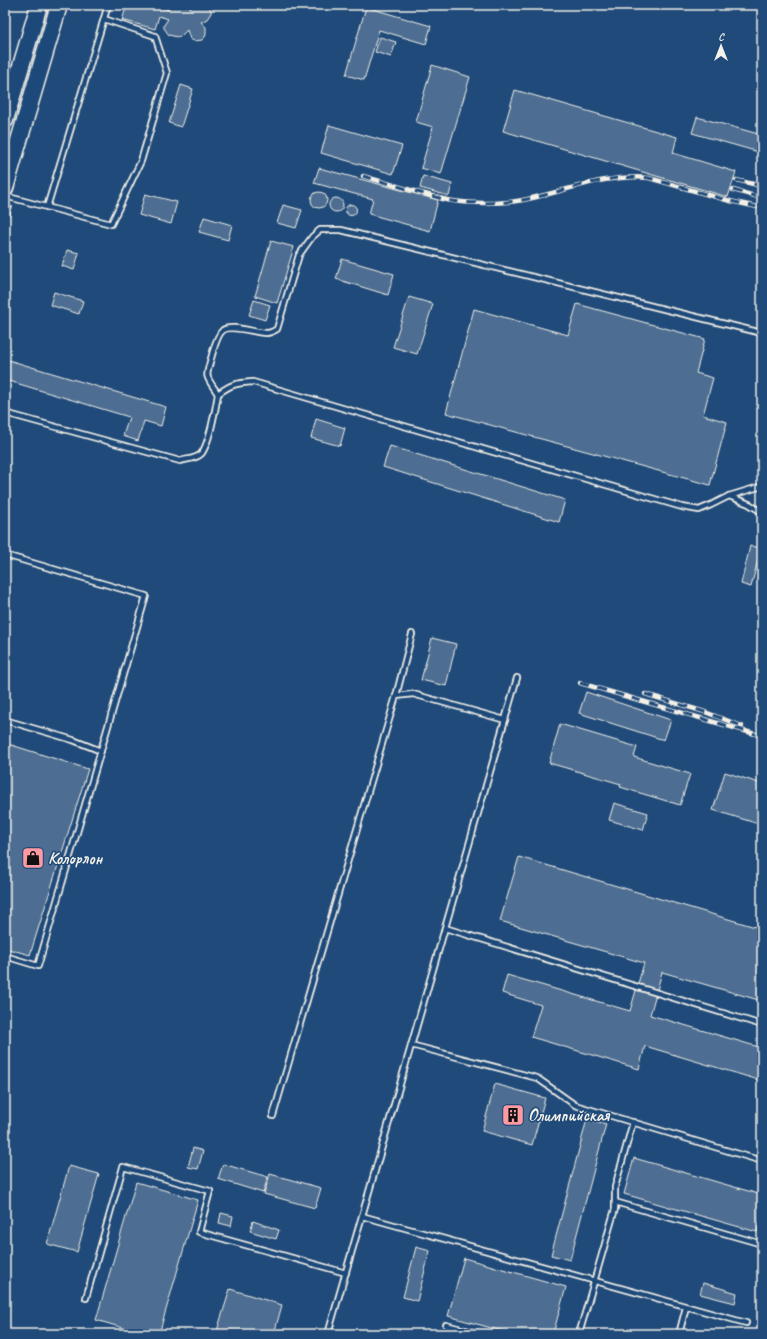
<svg xmlns="http://www.w3.org/2000/svg" width="767" height="1339" font-family="Caveat,sans-serif">
	<style>
		.building { fill: #4d6e92; stroke: #f4f1e8 }
		.lines { fill: none; stroke-linecap: round; stroke-linejoin: round }
		.lane-casing { stroke: #f4f1e8; stroke-width: 8 }
		.highway-casing { stroke: #f4f1e8; stroke-width: 19 }
		.path { stroke: #f4f1e8; stroke-width: 2; stroke-dasharray: 4 3; stroke-linecap: butt }
		.lane { stroke: #1f4a7a; stroke-width: 4.5 }
		.highway { stroke: #1f4a7a; stroke-width: 16 }
		.rail-casing { stroke: #f4f1e8; stroke-width: 4.5 }
		.rail { stroke: #1f4a7a; stroke-width: 3; stroke-dasharray: 9; stroke-linecap: butt }
		.labels { text-anchor: middle; stroke-width: 3; stroke-linejoin: round; paint-order: stroke }
		.poi-label { font-size: 17px; font-weight: bold; fill: #f4f1e8; stroke: #1f4a7a; text-anchor: start }
	</style>
	<rect width="100%" height="100%" fill="#1f4a7a"/>
	<filter id="ink" filterUnits="userSpaceOnUse"><feTurbulence type="fractalNoise" baseFrequency=".025" numOctaves="2"/><feDisplacementMap in="SourceGraphic" scale="8" xChannelSelector="R" yChannelSelector="G"/><feConvolveMatrix kernelMatrix="1 2 1 2 8 2 1 2 1" color-interpolation-filters="sRGB"/></filter>
	<g filter="url(#ink)">
		<g class="building">
			<path d="M5,5H11L5,25Z"/>
			<path d="M127,5H159L158,7L169,10V5H190V9L194,5H208L211,10V13L207,19L201,22L206,27V34L205,37L202,40L194,41L190,39L187,30L181,36L177,37L169,35L164,28V25L168,19L159,16L155,29L122,20Z"/>
			<path d="M366,7L431,26L426,44L379,30L364,80L346,75Z"/>
			<path d="M380,37L396,42L391,57L375,52Z"/>
			<path d="M432,65L470,77L441,174L421,168L433,127L416,122Z"/>
			<path d="M181,85L193,89L181,127L169,123Z"/>
			<path d="M515,90L677,137L673,153L736,172L728,197L503,131Z"/>
			<path d="M697,117L762,135V153L692,133Z"/>
			<path d="M329,125L402,146L393,174L321,153Z"/>
			<path d="M319,168L438,200L430,231L369,214L373,199L314,183Z"/>
			<path d="M423,176L452,184L449,196L420,188Z"/>
			<circle cx="319" cy="200" r="8"/>
			<path d="M145,194L177,202L171,224L139,215Z"/>
			<circle cx="336" cy="205" r="7"/>
			<circle cx="351" cy="210" r="5.5"/>
			<path d="M283,205L302,210L296,228L277,223Z"/>
			<path d="M204,217L232,225L228,240L199,232Z"/>
			<path d="M271,241L294,247L277,303L255,296Z"/>
			<path d="M67,250L79,253L74,270L62,266Z"/>
			<path d="M342,259L394,274L388,295L336,279Z"/>
			<path d="M54,292L83,301L79,314L50,305Z"/>
			<path d="M409,297L433,304L417,354L393,347Z"/>
			<path d="M254,300L270,305L265,320L249,315Z"/>
			<path d="M577,304L705,339L696,373L713,378L703,415L727,422L710,485L446,413L474,309L568,335Z"/>
			<path d="M5,359L166,407L161,426L144,421L138,441L123,436L129,417L9,381L5,396Z"/>
			<path d="M316,419L345,428L340,446L311,438Z"/>
			<path d="M390,446L565,500L559,522L383,467Z"/>
			<path d="M750,546L761,548L751,587L741,584Z"/>
			<path d="M432,638L456,644L446,686L421,680Z"/>
			<path d="M586,692L671,720L664,740L579,713Z"/>
			<path d="M560,724L637,747L634,757L690,774L680,805L620,787L621,784L549,763Z"/>
			<path d="M5,743L88,769L30,955L5,948Z"/>
			<path d="M725,772L762,784V825L713,810Z"/>
			<path d="M614,803L648,813L643,830L609,820Z"/>
			<path d="M519,857L762,929V1001L662,972L650,1015L762,1048V1081L645,1046L639,1069L531,1037L541,1005L502,993L507,975L630,1011L644,963L500,921Z"/>
			<path d="M495,1084L545,1098L532,1145L482,1131Z"/>
			<path d="M587,1119L606,1124L570,1260L551,1255Z"/>
			<path d="M193,1148L203,1151L198,1169L188,1167Z"/>
			<path d="M634,1158L762,1195V1213L757,1232L624,1194Z"/>
			<path d="M223,1164L268,1177L263,1193L218,1179Z"/>
			<path d="M69,1166L99,1174L77,1252L47,1244Z"/>
			<path d="M270,1174L321,1188L315,1208L264,1194Z"/>
			<path d="M136,1182L198,1200L159,1334H144L96,1320Z"/>
			<path d="M221,1213L233,1216L231,1226L219,1223Z"/>
			<path d="M253,1221L279,1230L276,1239L250,1231Z"/>
			<path d="M416,1247L430,1251L417,1301L403,1297Z"/>
			<path d="M464,1258L566,1287L553,1334H513L448,1316Z"/>
			<path d="M703,1283L737,1293L735,1303L700,1294Z"/>
			<path d="M230,1289L282,1305L274,1334H216Z"/>
		</g>
		<g class="lines">
			<g class="lane-casing">
				<g id="lane">
					<path d="M5,196L111,224L141,161L167,73L155,36L104,19"/>
					<path d="M47,207L108,5"/>
					<path d="M218,394C231,384 237,383 253,382L682,507L699,510L711,505L729,496L762,486"/>
					<path d="M5,413L180,461C187,459 196,459 201,454C209,445 216,407 218,394C205,374 205,380 212,355C214,348 217,335 223,330C231,324 256,333 266,333C270,333 274,331 277,329L299,255L312,237L320,230H341L762,333"/>
					<path d="M729,496L749,504L762,512"/>
					<path d="M5,555L146,596L38,966L5,956"/>
					<path d="M396,696L412,634"/>
					<path d="M5,720L73,740L101,751"/>
					<path d="M445,928L762,1025"/>
					<path d="M411,1045L537,1078L575,1105L762,1161"/>
					<path d="M273,1116L396,696L413,694L505,720"/>
					<path d="M615,1202L762,1244"/>
					<path d="M362,1216L746,1323"/>
					<path d="M86,1298L123,1167L210,1191L199,1232L346,1273"/>
					<path d="M446,1325L481,1334"/>
					<path d="M328,1334L517,678"/>
					<path d="M579,1334L615,1209V1187L633,1122"/>
					<path d="M679,1334L686,1307"/>
				</g>
			</g>
			<g class="highway-casing">
				<g id="highway">
					<path d="M5,120L39,5"/>
					<path d="M5,188L59,5"/>
				</g>
			</g>
			<path class="path" d="M5,229L12,206"/>
			<use href="#lane" class="lane"/>
			<use href="#highway" class="highway"/>
			<g class="rail-casing">
				<g id="rail">
					<path d="M363,176C391,184 419,193 447,200C468,204 502,204 523,200C565,192 606,173 649,178L730,201L762,208"/>
					<path d="M736,180L762,186"/>
					<path d="M733,190L762,198"/>
					<path d="M580,683L762,736"/>
					<path d="M645,694L705,712L742,726"/>
				</g>
			</g>
			<use href="#rail" class="rail"/>
		</g>
	</g>
	<defs>
		<g id="shop-square" transform="scale(1.15)"><rect x="-9" y="-9" width="18" height="18" rx="4" fill="#ff9aa2" stroke="#1f4a7a"/><path d="M-5-2.5h2.3a2.7 3.5 0 0 1 5.4 0H5L5.5 6h-11ZM-1.5-2.5h3a1.5 2.3 0 0 0-3 0Z" fill="#111"/></g>
		<g id="building-square" transform="scale(1.15)"><rect x="-9" y="-9" width="18" height="18" rx="4" fill="#ff9aa2" stroke="#1f4a7a"/><path d="M-4-6H4V6H1V3H-1V6H-4ZM-2.5-4.3h1.7v1.8h-1.7ZM.8-4.3h1.7v1.8H.8ZM-2.5-1h1.7V.8h-1.7ZM.8-1h1.7V.8H.8Z" fill="#111"/></g>
	</defs>
	<g fill-rule="evenodd">
		<use href="#shop-square" x="33" y="858"/>
		<use href="#building-square" x="513" y="1115"/>
	</g>
	<g class="labels">
		<g class="poi-label">
			<text x="48" y="864">Колорлон</text>
			<text x="528" y="1121">Олимпийская</text>
		</g>
	</g>
	<rect width="767" height="1339" fill="none" stroke="#1f4a7a" stroke-width="20"/>
	<rect x="10" y="10" width="747" height="1319" fill="none" stroke="#f4f1e8" stroke-width="1.5" filter="url(#ink)"/>
	<g transform="translate(721 46)" stroke="#1f4a7a" stroke-width="3" paint-order="stroke">
	<path d="M0-3L7 15L0 10L-7 15Z" fill="#f4f1e8"/>
	<text y="-6" font-size="11" font-weight="bold" text-anchor="middle" fill="#f4f1e8">С</text>
	</g>
</svg>
